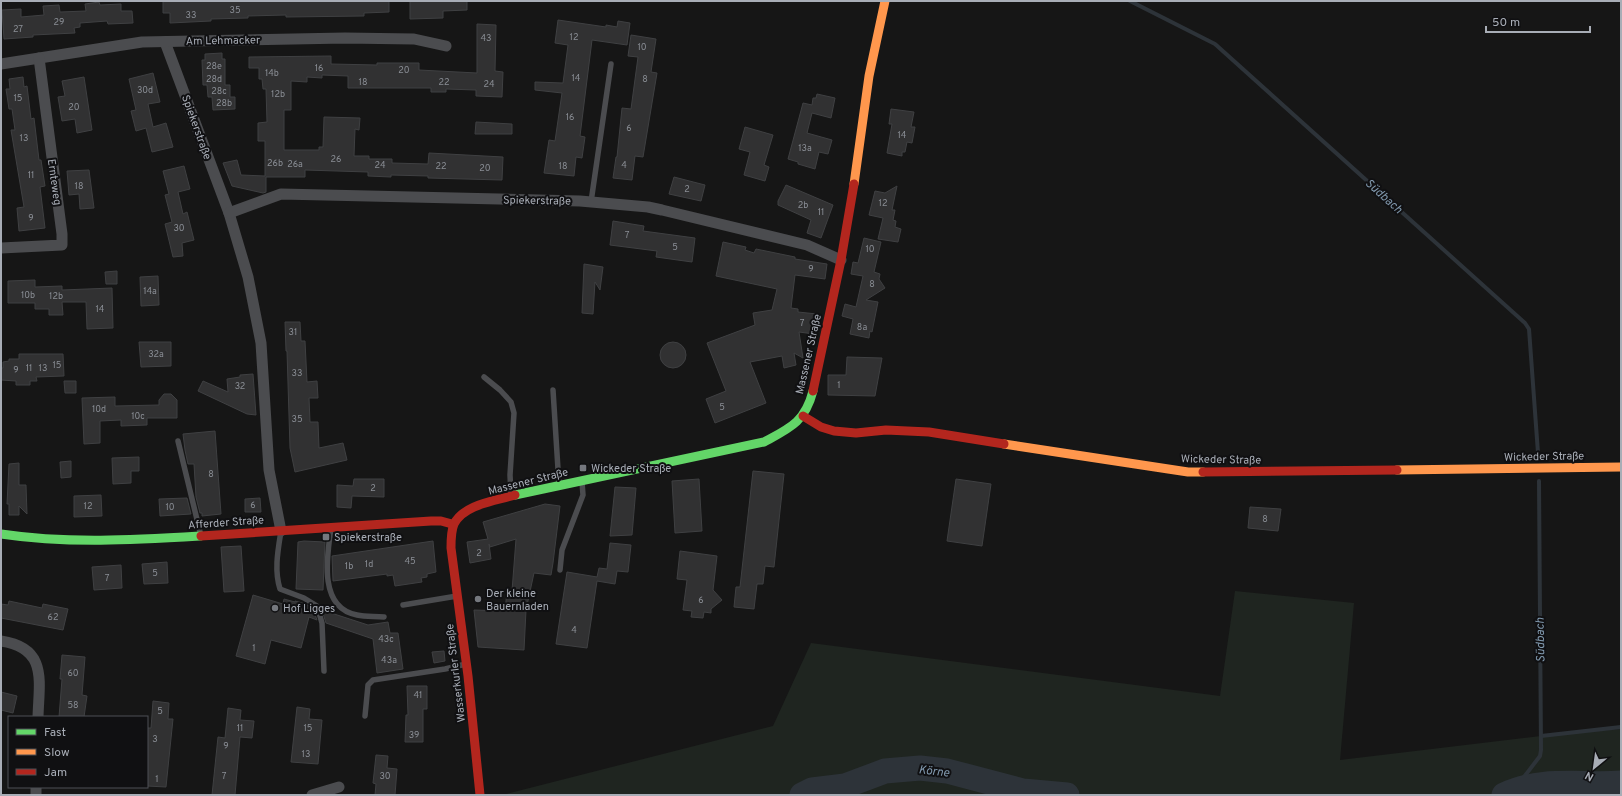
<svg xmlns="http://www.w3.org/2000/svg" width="1622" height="796" font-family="Overpass,sans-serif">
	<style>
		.green { fill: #1f2520 }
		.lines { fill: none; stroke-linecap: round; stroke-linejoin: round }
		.stream { stroke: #2d3339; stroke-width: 4 }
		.river { stroke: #2d3339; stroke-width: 25 }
		.building { fill: #313132; stroke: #3f4042 }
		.lane { stroke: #4b4c4f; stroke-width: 5.5 }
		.street { stroke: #4b4c4f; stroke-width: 11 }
		.fast { stroke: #63d668; stroke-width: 9 }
		.slow { stroke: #ff974d; stroke-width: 9 }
		.jam { stroke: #b3261e; stroke-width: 9 }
		.poi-dot { fill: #75787e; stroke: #101012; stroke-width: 1.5 }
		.labels { text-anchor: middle; stroke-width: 4; stroke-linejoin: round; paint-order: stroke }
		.number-label { font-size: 9px; fill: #8a8e95 }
		.street-label { font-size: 11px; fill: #a8adb6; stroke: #101012 }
		.poi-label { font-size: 11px; fill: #a8adb6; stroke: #101012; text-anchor: start }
		.water-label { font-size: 12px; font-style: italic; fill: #829aaf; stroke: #101012 }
	</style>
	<rect width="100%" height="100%" fill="#161616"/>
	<path class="green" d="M1235,591L1354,603L1340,760L1541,736L1621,729V795H502L773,726L811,643L1220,696Z"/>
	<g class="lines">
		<g class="stream">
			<path d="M1130,1L1215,44L1525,323L1529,329L1538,453"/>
			<path d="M1541,736L1621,727"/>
			<path d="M1514,790L1540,756L1541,750L1539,481"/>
		</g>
		<g class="river">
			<path d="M802,795L812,790L845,786L885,771L920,768L947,771L1023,791L1067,795"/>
			<path d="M1504,795C1541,777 1582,786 1621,783"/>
		</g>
	</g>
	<g class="building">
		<path d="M163,1H389V12L364,13V16L286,17V15L248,16V18L211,19V21L170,23V13H163Z"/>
		<path d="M410,1H467V10L443,11V18L410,19Z"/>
		<path d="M99,2L100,5L121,4V11H132L133,23L108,24L107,21L80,23V27L74,28L75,33L33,35V37L4,39L2,10L21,9V17L44,15L43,6L59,5L60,12L86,11L85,4Z"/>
		<path d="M558,20L606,27V25L617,27L618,21L630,23L627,45L592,40L580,136L585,137L582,158L576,157L574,176L544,173L549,140L555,141L562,93L535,90V82L563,83L568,45L555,43Z"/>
		<path d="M477,24L496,25L495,71L503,72L502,97L476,96V90L446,89V92H431V88H348V76L322,75V78L307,77V82L291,81V110H284V150H319V147H323L324,117L360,118L359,130L355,129L354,156H369V159H392V163L428,164L429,153L503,157L502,180L428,178V176L391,175V177L368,176V172L305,170V177H266V192L263,193L232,186L223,163L237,160L241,175L265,176V141H258V123L267,122L266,89H263L262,79H259V68H249V57L331,56V64L377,65V63H419V70L477,73Z"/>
		<path d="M631,35L656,39L651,72L657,73L643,157L635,156L632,180L613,178L616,157H617L622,108L631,109L638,57L628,56Z"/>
		<path d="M222,53V59H225V85H230V97H235V109L213,110L212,97H208L207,85H203L202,60H205V54Z"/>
		<path d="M153,73L160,102L148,104L153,127L166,123L173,147L152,152L146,128L136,131L131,111L136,110L129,79Z"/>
		<path d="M23,77L24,87L27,86L31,119L34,118L39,160H41L45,186L40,187L45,228L19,231L17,208L24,207L11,130H15L12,109H9L6,89H10L9,79Z"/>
		<path d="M84,77L92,130L77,133L75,119L62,121L58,97L65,96L62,81Z"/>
		<path d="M817,94L835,98L831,118L812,113L807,133L832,140L828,154L819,152L815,169L798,164V162L788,159L803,103L812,105L813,98H816Z"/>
		<path d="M891,109L914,112L911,127H915L912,143L907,142L905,152H902V156L887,153L892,124H889Z"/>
		<path d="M476,122L512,124V134H475Z"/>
		<path d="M745,127L773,135L764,165L769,167L765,181L744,175L750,152L739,149Z"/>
		<path d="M184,166L190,189L178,192L183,214L187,212L194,240L182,243L183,256L173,257L165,224L172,222L165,195L169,194L163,171Z"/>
		<path d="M89,170L94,208L80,209L79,194L69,195L67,171Z"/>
		<path d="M674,177L705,185L701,201L669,194Z"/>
		<path d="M786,185L833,205L821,238L807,233L811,220L778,205V201Z"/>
		<path d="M897,186L892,210H895L893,220L896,221L895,227L901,229L898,242L878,239L883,218L869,215L875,191L885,193Z"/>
		<path d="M613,221L644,226L643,231L695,238L692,262L656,257L657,251L610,245Z"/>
		<path d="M864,238L881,242L874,272L880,274L879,279L885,288L866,300L878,302L872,332L870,331L869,338L850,334L853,319L842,316L845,304L856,307L863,276L851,274L853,262L858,263Z"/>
		<path d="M723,242L746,247L745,250L754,253L756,249L795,257V259L827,264L825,279L795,275L791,308L798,309V312L817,314L814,334L799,332L803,358L794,353L796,365L784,368L782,356L750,362L766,403L715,423L706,399L726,391L707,343L755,325L753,313L772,310L777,289L716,276Z"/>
		<path d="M584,264L603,267L600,290L595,282L593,314L582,313Z"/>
		<path d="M117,271V284H106L105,272Z"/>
		<path d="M158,276L159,305L141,306L140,277Z"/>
		<path d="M35,280V287L62,286V290L112,288L113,328L87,329L86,302H62L63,315H49V309H35V303H8V281Z"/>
		<path d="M285,322H300L301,341H305L307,382L317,381L318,398H309L310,422H318L319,448L343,443L347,460L295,472L290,448L287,351H286Z"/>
		<path d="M139,342H171V366L141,367Z"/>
		<circle cx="673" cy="355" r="13"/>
		<path d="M19,354H63L64,376L36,377L37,381H30V385H16V381L1,380V368H3V362L9,361V359H19Z"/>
		<path d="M847,357L882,358L875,396L828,395V375H846Z"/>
		<path d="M253,374L256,415L247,414L198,391L203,381L228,392L227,379L240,377V375Z"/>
		<path d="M64,381H76V393H65Z"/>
		<path d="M164,394H171L177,400V418H147V425L121,426V420L100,421V443L84,444L82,398L115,397V406L159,405V400Z"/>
		<path d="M215,431L221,514L202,516V513H200L196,497L194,464H188L185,450L183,434Z"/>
		<path d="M139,457V471H131V483L113,484L112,458Z"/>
		<path d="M71,461V477L61,478L60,462Z"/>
		<path d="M19,463V485H26L27,514L19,506V515H9V504H7L9,464Z"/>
		<path d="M753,471L784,474L774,567L765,566L763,584H757L754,609L734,607L736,587H740Z"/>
		<path d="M354,479H384V497L352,496L351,508L337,507V485L353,486Z"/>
		<path d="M699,479L702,531L675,533L672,481Z"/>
		<path d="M956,479L991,484L982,546L947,541Z"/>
		<path d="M615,487L636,488L632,535L610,536Z"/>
		<path d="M101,495L102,516L74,517V496Z"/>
		<path d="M187,498L191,514L160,516L159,499Z"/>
		<path d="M260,498L261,512H245V499Z"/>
		<path d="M545,504L560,506L553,563L551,575L534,573L526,610L524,650L478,647L474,610L505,611L507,591H512L516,539L490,547L489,544L491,559L470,563L467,542L488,539L483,522Z"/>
		<path d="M1250,507L1281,509L1278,531L1248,528Z"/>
		<path d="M304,541L325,542L323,590L296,589L298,542Z"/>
		<path d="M433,541L436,572L427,574V577L421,578L422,582L395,586L393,575L387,576V574L333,581L332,556Z"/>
		<path d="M610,543L631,545L628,572L617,571L615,584L597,581L587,648L556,644L567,572L597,577L599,568L607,569Z"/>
		<path d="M241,546L244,591L224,592L221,547Z"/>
		<path d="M680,551L717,556L713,590L722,600L711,609V613L704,612L703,618L691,617L692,611L683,610L687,580L677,579Z"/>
		<path d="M167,562L168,583L144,584L142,564Z"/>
		<path d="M121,565L122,588L94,590L92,567Z"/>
		<path d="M253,595L283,604L284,599L295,602V601L306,604L313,609L317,620L309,617L301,648L271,640L265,664L236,656Z"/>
		<path d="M9,601L42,608L43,604L68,609L63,630L1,618V604L8,605Z"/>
		<path d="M322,610L368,625L388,622L390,633H398L403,669L377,673L373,639L326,623Z"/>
		<path d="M444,651L445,661L434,663L432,652Z"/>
		<path d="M62,655L85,657L82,695L87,696L84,717H59L62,679H60Z"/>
		<path d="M407,686H427V709H423V742H405L406,715H408Z"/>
		<path d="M1,692L17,696L13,713L1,710Z"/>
		<path d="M153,701L169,703L168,719H173L166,787L147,786V728H151Z"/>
		<path d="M297,707L310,709L309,719L322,720L318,764L291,762Z"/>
		<path d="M228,708L241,710L240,720L254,721L252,738L240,737L235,795H212L218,737L225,738Z"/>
		<path d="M376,755L388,756L387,768L397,769L395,795H375L376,784L373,783Z"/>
	</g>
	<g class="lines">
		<g class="lane">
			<path d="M591,202L611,64"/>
			<path d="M484,377L500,390L511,402L514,413L510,475L511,494"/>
			<path d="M553,390L559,485"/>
			<path d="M178,441L201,536"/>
			<path d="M331,528C327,556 318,608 357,615C366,617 375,616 384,617"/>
			<path d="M281,531C278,550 274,570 280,589L304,598L317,606L322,623L324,671"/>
			<path d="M560,570L562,550L583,495L582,482"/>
			<path d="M403,605L457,596"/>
			<path d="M365,716L368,685L373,680L445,669L466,664"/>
		</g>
		<g class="street">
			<path d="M165,42L229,213L248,277L261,343L269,470L281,531"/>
			<path d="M1,64L142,42L345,38L414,39L446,46"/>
			<path d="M229,213L281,194L580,201L648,207L662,210L807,245L841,260"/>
			<path d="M1,248L62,245V234L39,58"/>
			<path d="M1,641C48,648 39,681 38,717"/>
			<path d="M36,795V787"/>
			<path d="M312,795L339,787"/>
		</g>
		<g class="fast">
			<path d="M515,495L764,442C790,428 805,422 813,391"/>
			<path d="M1,534C68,544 134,540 201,536"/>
		</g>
		<g class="slow">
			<path d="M854,184L869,76L885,1"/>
			<path d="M1004,444L1188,472H1203"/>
			<path d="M1397,470L1621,467"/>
		</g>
		<g class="jam">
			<path d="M813,391L841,260L854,184"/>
			<path d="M803,416L821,427L834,431L856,433L886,430L929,432L1004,444"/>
			<path d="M1203,472L1397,470"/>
			<path d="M201,536L431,521H441L452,524"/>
			<path d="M480,795L468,676L451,548C451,540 451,531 454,524C464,504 496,501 515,495"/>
		</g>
	</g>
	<g class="poi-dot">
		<rect x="579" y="464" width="8" height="8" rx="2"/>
		<rect x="322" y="533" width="8" height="8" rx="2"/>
		<circle cx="478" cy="599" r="4"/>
		<circle cx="275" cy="608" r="4"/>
	</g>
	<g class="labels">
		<g class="number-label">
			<text x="235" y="13">35</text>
			<text x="191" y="18">33</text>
			<text x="59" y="25">29</text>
			<text x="18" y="32">27</text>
			<text x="574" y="40">12</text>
			<text x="486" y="41">43</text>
			<text x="642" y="50">10</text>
			<text x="214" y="69">28e</text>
			<text x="319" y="71">16</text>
			<text x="404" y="73">20</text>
			<text x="272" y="76">14b</text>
			<text x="576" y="81">14</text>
			<text x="214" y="82">28d</text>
			<text x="645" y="82">8</text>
			<text x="363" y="85">18</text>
			<text x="444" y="85">22</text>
			<text x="489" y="87">24</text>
			<text x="145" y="93">30d</text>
			<text x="219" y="94">28c</text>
			<text x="278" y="97">12b</text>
			<text x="18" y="101">15</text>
			<text x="224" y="106">28b</text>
			<text x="74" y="110">20</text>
			<text x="570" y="120">16</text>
			<text x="629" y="131">6</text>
			<text x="902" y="138">14</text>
			<text x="24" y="141">13</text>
			<text x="805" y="151">13a</text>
			<text x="336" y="162">26</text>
			<text x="275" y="166">26b</text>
			<text x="295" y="167">26a</text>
			<text x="380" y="168">24</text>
			<text x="624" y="168">4</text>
			<text x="441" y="169">22</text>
			<text x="563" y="169">18</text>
			<text x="485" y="171">20</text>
			<text x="31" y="178">11</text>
			<text x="79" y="189">18</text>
			<text x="687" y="192">2</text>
			<text x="883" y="206">12</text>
			<text x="803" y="208">2b</text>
			<text x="821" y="215">11</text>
			<text x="31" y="221">9</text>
			<text x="179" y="231">30</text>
			<text x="627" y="238">7</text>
			<text x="675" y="250">5</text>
			<text x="870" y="252">10</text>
			<text x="811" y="272">9</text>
			<text x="872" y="287">8</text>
			<text x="150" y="294">14a</text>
			<text x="28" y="298">10b</text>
			<text x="56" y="299">12b</text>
			<text x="100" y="312">14</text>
			<text x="802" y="326">7</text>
			<text x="862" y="330">8a</text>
			<text x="293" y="335">31</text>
			<text x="156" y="357">32a</text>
			<text x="57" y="368">15</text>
			<text x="29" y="371">11</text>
			<text x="43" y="371">13</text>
			<text x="16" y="373">9</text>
			<text x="297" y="376">33</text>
			<text x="839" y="388">1</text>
			<text x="240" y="389">32</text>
			<text x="722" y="410">5</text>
			<text x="99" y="412">10d</text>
			<text x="138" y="419">10c</text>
			<text x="297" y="422">35</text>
			<text x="211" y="477">8</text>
			<text x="373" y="491">2</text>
			<text x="253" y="508">6</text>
			<text x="88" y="509">12</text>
			<text x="170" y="510">10</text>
			<text x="1265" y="522">8</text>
			<text x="479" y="556">2</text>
			<text x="410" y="564">45</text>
			<text x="369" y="567">1d</text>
			<text x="349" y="569">1b</text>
			<text x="155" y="576">5</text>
			<text x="107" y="581">7</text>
			<text x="701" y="603">6</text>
			<text x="53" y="620">62</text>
			<text x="574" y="633">4</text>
			<text x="386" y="642">43c</text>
			<text x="254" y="651">1</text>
			<text x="389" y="663">43a</text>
			<text x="73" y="676">60</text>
			<text x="418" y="698">41</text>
			<text x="73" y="708">58</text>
			<text x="160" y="714">5</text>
			<text x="240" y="731">11</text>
			<text x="308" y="731">15</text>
			<text x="414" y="738">39</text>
			<text x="155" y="742">3</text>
			<text x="226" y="749">9</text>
			<text x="306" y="757">13</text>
			<text x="224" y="779">7</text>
			<text x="385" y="779">30</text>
			<text x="157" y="782">1</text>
		</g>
		<g class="street-label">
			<text transform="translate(223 40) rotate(-1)" y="4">Am Lehmacker</text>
			<text transform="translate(197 127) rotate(70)" y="4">Spiekerstraße</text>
			<text transform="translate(55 182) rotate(82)" y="4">Ernteweg</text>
			<text transform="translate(537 200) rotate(1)" y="4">Spiekerstraße</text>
			<text transform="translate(808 354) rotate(-77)" y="4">Massener Straße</text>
			<text transform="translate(1544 456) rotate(-1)" y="4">Wickeder Straße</text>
			<text transform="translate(1221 459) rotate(1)" y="4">Wickeder Straße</text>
			<text transform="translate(528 481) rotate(-14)" y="4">Massener Straße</text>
			<text transform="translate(226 522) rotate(-4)" y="4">Afferder Straße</text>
			<text transform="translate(455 673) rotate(-97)" y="4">Wasserkurler Straße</text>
		</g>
		<g class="poi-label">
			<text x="591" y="472">Wickeder Straße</text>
			<text x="334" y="541">Spiekerstraße</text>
			<text x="486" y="597">Der kleine<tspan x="486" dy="13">Bauernladen</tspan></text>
			<text x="283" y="612">Hof Ligges</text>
		</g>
		<g class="water-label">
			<text transform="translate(1384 196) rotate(42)" y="4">Südbach</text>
			<text transform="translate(1540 640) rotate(-91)" y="4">Südbach</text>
			<text transform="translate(934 771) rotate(6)" y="4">Körne</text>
		</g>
	</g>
	<rect width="1622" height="796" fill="none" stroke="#a8adb6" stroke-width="4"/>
	<rect x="8" y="716" width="140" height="72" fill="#101012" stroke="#4d4f54"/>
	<rect x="16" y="729" width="20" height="6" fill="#63d668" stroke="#4d4f54"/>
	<text x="44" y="736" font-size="12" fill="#a8adb6">Fast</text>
	<rect x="16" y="749" width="20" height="6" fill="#ff974d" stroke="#4d4f54"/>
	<text x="44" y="756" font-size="12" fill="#a8adb6">Slow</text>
	<rect x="16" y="769" width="20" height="6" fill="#b3261e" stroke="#4d4f54"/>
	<text x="44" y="776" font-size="12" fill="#a8adb6">Jam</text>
	<g transform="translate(1594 768) rotate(209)" stroke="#101012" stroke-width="3" paint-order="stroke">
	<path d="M0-3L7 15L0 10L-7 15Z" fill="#a8adb6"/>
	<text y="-6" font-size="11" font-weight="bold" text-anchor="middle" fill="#a8adb6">N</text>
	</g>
	<path d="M1486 26v6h104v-6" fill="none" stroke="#a8adb6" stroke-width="2"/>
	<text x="1492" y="26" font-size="12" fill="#a8adb6" stroke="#101012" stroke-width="3" paint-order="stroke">50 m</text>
</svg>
